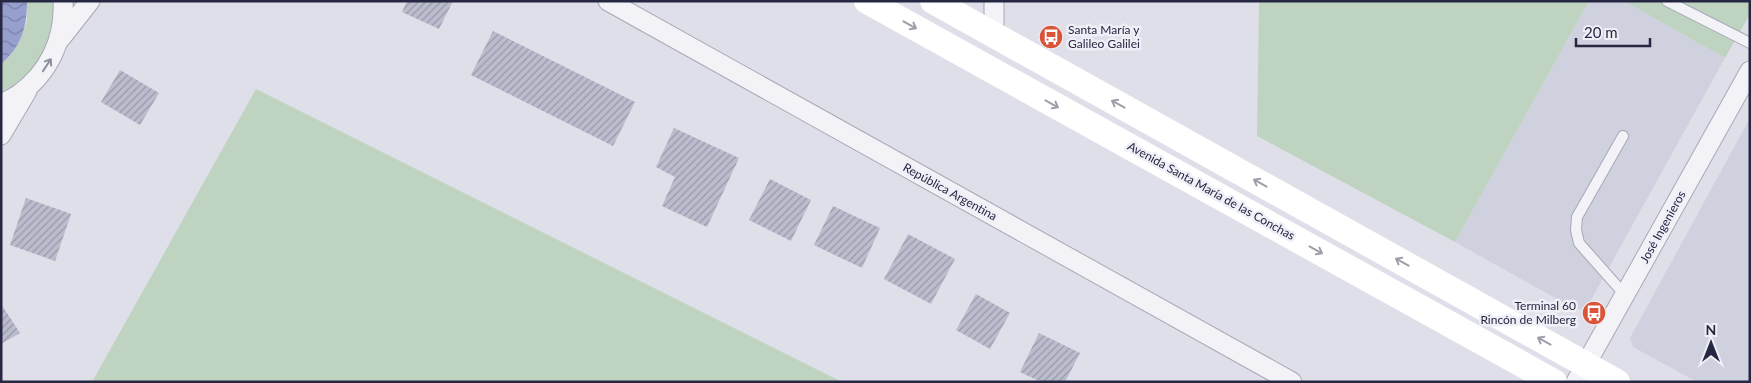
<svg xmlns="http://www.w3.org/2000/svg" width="1751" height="383" font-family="Lato,sans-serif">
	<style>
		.built { fill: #d0d1df }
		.green { fill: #bfd4c0 }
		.water { fill: url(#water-waves) }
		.building { fill: url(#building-hatch) }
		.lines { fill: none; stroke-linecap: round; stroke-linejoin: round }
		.lane-casing { stroke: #a8a8b7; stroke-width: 12 }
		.street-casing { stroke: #a8a8b7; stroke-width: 21 }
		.lane { stroke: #f2f2f7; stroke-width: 10 }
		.street { stroke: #f2f2f7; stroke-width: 19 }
		.secondary { stroke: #fff; stroke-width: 26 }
		.oneway { stroke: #9d9eaa }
		.oneway2 { stroke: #8c8c9c }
		.labels { text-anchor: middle; stroke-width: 5; stroke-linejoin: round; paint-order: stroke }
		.poi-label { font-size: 12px; fill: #262742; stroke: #eeeff7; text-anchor: start }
		.street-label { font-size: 12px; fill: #262742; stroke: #eeeff7 }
	</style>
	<defs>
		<pattern id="water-waves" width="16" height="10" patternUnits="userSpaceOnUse" patternTransform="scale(1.25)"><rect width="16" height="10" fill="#969fcd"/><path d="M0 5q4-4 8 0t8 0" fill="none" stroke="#7a82a8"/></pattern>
		<pattern id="building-hatch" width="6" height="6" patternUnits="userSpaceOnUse" patternTransform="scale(1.25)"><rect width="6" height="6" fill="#bbbccd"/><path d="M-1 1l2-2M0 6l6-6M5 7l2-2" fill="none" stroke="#9899a8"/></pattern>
	</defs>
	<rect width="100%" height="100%" fill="#dfdfe9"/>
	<g class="built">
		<path d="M1589,1H1624L1725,58L1586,309H1575L1455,242Z"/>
		<path d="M1750,118V382H1697L1633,347L1630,338Z"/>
	</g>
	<g class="green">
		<path d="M27,1H53C53,8 53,15 53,21C50,51 28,81 1,93V64L10,56L27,21Z"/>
		<path d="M1259,1H1589L1455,242L1257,136Z"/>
		<path d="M1624,1H1750V14L1725,58Z"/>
		<path d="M256,89L842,382H92Z"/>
	</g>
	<path class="water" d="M1,1H27C27,27 21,47 1,64Z"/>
	<g class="building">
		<path d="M407,1H453L439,29L402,12Z"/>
		<path d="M493,31L635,102L613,146L471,75Z"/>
		<path d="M120,70L159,93L140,125L101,102Z"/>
		<path d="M674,128L739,158L707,227L662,206L675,177L656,167Z"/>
		<path d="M770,179L811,200L791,241L749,220Z"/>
		<path d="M26,198L71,214L55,261L10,245Z"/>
		<path d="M833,206L880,228L862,268L814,245Z"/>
		<path d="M908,234L955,259L931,304L884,279Z"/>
		<path d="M976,294L1010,313L990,349L956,330Z"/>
		<path d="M1,304L20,333L1,344Z"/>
		<path d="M1039,333L1080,353L1065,382H1041L1020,372Z"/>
	</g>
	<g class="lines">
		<g class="lane-casing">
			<g id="lane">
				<path d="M1667,1L1750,43"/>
				<path d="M1623,136L1577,217L1576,230L1579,243L1625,295"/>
			</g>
		</g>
		<g class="street-casing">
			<g id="street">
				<path d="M608,1L1292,382"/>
				<path d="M994,1V36"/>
				<path d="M61,38L90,1"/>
				<path d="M1,104C7,102 12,98 18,95C49,73 65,39 63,1"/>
				<path d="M1,135L27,91"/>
				<path d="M1576,382L1750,71"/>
			</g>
		</g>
		<use href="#lane" class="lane"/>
		<use href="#street" class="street"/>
		<g class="secondary">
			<path d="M867,1L1554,382"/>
			<path d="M933,1L1617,382"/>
		</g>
	</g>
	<defs><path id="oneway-shaft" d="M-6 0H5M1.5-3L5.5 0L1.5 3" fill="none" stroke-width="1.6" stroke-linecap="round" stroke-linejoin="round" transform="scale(1.25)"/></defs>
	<g class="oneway">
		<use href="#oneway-shaft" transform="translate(910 25) rotate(29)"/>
		<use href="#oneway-shaft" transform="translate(1052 104) rotate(29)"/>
		<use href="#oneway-shaft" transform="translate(1118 104) rotate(-151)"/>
		<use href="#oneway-shaft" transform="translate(1260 183) rotate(-151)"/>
		<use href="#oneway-shaft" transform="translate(1316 250) rotate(29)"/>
		<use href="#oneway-shaft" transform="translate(1402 262) rotate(-151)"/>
		<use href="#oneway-shaft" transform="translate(1544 341) rotate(-151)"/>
	</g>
	<use class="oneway2" href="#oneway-shaft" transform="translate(47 65) rotate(-57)"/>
	<defs>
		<g id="bus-disc" transform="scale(1.25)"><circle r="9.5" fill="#da5438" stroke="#eeeff7"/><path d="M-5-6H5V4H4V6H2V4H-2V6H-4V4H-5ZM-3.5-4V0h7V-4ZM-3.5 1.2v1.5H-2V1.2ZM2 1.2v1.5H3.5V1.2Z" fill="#fff"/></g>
	</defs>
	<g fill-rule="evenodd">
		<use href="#bus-disc" x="1051" y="37"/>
		<use href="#bus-disc" x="1594" y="313"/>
	</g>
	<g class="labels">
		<g class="poi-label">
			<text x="1068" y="34">Santa María y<tspan x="1068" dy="14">Galileo Galilei</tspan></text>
			<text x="1576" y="310" text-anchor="end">Terminal 60<tspan x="1576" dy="14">Rincón de Milberg</tspan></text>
		</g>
		<g class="street-label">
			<text transform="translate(1211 191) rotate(29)" y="4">Avenida Santa María de las Conchas</text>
			<text transform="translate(950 192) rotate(29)" y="4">República Argentina</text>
			<text transform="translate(1663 227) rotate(-61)" y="4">José Ingenieros</text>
		</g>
	</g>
	<rect width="1751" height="383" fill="none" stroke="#262742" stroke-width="5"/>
	<g transform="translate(1711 343)" stroke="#eeeff7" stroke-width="4" paint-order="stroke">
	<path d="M0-4L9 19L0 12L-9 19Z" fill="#262742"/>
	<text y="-8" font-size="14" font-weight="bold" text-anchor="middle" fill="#262742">N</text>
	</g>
	<path d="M1576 38v8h74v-8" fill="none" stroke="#262742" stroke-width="2.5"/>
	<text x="1584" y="38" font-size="15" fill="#262742" stroke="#eeeff7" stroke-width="4" paint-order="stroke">20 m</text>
</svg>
